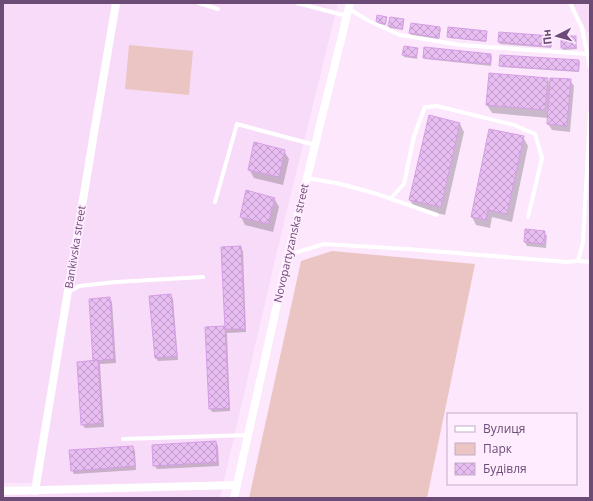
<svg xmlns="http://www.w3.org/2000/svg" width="593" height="501" font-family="'Open Sans',sans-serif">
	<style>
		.residential { fill: #f8dbf9 }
		.green { fill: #ebc5c4 }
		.shadow { fill: #0003 }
		.building { fill: url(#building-cross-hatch); stroke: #d69ee5 }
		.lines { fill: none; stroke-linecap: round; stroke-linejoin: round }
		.service { stroke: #fff; stroke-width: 4 }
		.minor { stroke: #fff; stroke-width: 8 }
		.labels { text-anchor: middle; stroke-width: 3.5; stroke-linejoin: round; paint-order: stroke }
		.street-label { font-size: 11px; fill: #6c4b76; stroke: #ffedff }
	</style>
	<defs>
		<pattern id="building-cross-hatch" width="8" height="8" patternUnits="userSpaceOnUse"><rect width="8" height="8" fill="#e8bef2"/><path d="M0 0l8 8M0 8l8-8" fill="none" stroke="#c09cc9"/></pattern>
	</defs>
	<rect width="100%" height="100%" fill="#fce7fc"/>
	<g class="residential">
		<path d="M3,3H338L278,247L220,498H3V495H30L32,483H3Z"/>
		<path d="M573,3H590V32H587Z"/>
	</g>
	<g class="green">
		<path d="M129,45L193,51L189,95L125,89Z"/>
		<path d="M332,251L475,264L427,498H249L301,261Z"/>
	</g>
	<g class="shadow">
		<path d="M386,17L387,19L386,25L378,24L377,22Z"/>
		<path d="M403,20L404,22L403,30L390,28L389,26Z"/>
		<path d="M440,28L441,29L439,39L411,35L410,33Z"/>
		<path d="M486,32L487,34L486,42L449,38L448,36Z"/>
		<path d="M500,33L551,37L552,39L551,48L500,44L499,42Z"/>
		<path d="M575,37L576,39L577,49L563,50L562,48Z"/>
		<path d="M417,49L418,50L417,59L404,57L403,55Z"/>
		<path d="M491,55L492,57L491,66L425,59L424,57Z"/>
		<path d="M579,61L580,63L579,72L501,67L500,65Z"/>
		<path d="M547,79L551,85L570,80L574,86L570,132L552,130L548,124V118L492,113L487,105Z"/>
		<path d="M460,124L464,132L445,215L415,208L410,200Z"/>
		<path d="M523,137L528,146L512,222L492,217L490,228L476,225L472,217Z"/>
		<path d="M284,151L289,159L283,185L254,178L249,169Z"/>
		<path d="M274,198L279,207L273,232L245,225L241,217Z"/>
		<path d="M526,230L544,232L547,236L546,248L527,246L525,242Z"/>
		<path d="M240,247L243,251L246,332L227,333L230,411L212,412L210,408L206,328L226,327Z"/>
		<path d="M171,295L173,299L178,360L158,361L155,357Z"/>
		<path d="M109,298L112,302L116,363L100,364L104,427L85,428L82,424Z"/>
		<path d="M216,442L218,446L219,466L157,469L154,465Z"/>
		<path d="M133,447L135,451L136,470L74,474L72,470Z"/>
	</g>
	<g class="building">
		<path d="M377,15L387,17L385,24L376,22Z"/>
		<path d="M390,17L404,19L402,29L388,26Z"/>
		<path d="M411,23L440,27L439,38L409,33Z"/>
		<path d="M448,27L487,31L486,41L447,37Z"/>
		<path d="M499,32L552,36L551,47L498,42Z"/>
		<rect x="561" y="36" width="15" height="12"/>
		<path d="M404,46L418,48L416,57L402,55Z"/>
		<path d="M424,47L491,54L490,64L423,58Z"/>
		<path d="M500,55L579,60L578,71L499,66Z"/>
		<path d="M489,73L548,78L545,110L486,105Z"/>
		<path d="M550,78L571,79L567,126L547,124Z"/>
		<path d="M429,115L460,123L441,207L409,200Z"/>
		<path d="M489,129L524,136L507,214L488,210L486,220L471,217Z"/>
		<path d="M254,142L285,150L279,177L248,170Z"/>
		<path d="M246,190L275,198L268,224L240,217Z"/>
		<path d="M525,229L545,231L544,244L524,242Z"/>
		<path d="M241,246L245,329H225L221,247Z"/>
		<path d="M171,294L177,356L155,358L149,296Z"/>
		<path d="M110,297L114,359L93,361L89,299Z"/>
		<path d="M225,326L229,408L209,409L205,327Z"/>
		<path d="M98,360L102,423L81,425L77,362Z"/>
		<path d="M216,441L217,462L153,466L152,445Z"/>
		<path d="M133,446L135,466L71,471L69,450Z"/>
	</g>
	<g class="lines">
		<g class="service">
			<path d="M199,3L218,9"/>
			<path d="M297,3L347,16"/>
			<path d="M570,3L582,28L590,67"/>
			<path d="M349,9L369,21L400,35L460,45L587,54"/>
			<path d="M307,178L341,184L377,194L437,215"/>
			<path d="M391,198L404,184L414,136L425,107L437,106L514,125L535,134L542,158L528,217"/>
			<path d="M215,202L237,124L315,145"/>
			<path d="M288,255L324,244L407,249L567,262L578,261L583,242L590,113"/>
			<path d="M578,261L590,262"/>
			<path d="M67,293L79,286L116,282L203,277"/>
			<path d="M123,439L248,435"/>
		</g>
		<g class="minor">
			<path d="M3,491L237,485"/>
			<path d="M35,491L94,133L116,3"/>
			<path d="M234,498L288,255L350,3"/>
		</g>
	</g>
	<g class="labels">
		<g class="street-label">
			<text transform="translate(291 243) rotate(-77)" y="4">Novopartyzanska street</text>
			<text transform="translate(75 247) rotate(-81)" y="4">Bankivska street</text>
		</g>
	</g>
	<rect width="593" height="501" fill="none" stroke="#6c4b76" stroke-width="8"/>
	<rect x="447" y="413" width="130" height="72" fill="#ffedff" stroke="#c4acc8"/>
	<rect x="455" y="426" width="20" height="6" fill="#ffffff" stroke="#c4acc8"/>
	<text x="483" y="433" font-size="12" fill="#6c4b76">Вулиця</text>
	<rect x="455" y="443" width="20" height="12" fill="#ebc5c4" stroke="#c4acc8"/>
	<text x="483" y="453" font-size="12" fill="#6c4b76">Парк</text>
	<rect x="455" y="463" width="20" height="12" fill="url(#building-cross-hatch)" stroke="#c4acc8"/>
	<text x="483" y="473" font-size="12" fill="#6c4b76">Будівля</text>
	<g transform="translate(557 36) rotate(264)" stroke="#ffedff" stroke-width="3" paint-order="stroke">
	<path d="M0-3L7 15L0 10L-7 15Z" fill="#6c4b76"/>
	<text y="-6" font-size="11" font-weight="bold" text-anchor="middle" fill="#6c4b76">Пн</text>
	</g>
</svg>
